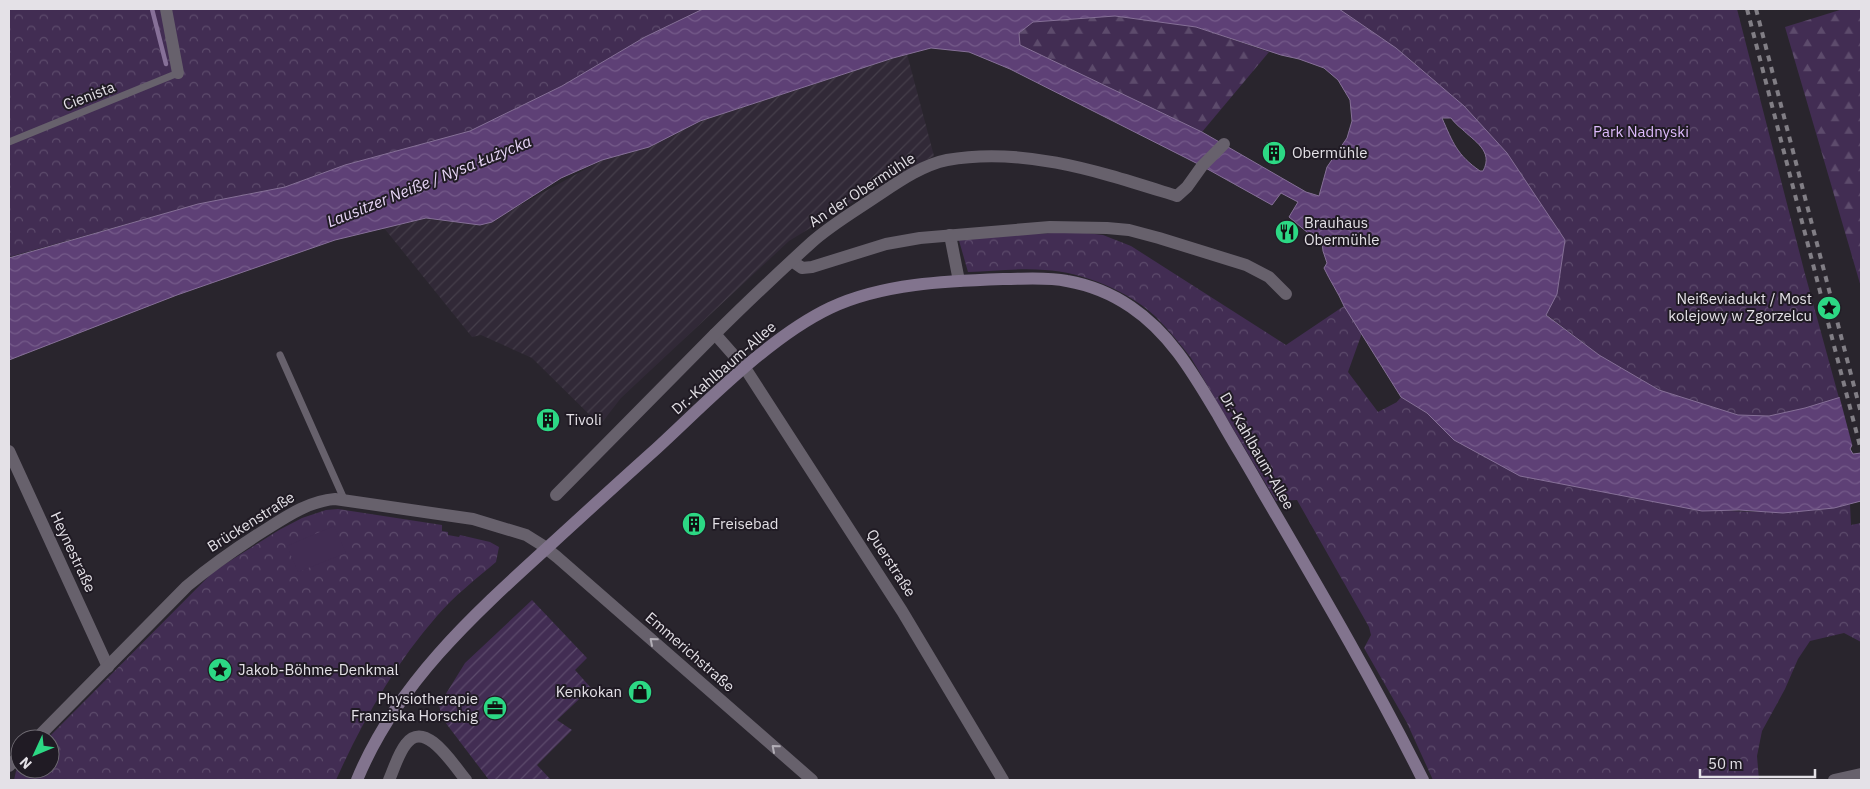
<svg xmlns="http://www.w3.org/2000/svg" width="1870" height="789" font-family="'IBM Plex Sans',sans-serif">
	<style>
		.industrial { fill: url(#industrial-furrows) }
		.forest { fill: url(#forest-firs) }
		.park { fill: url(#park-crowns) }
		.garden { fill: url(#garden-furrows) }
		.pitch { fill: #422d53 }
		.water { fill: url(#water-waves); stroke: #867098; fill-rule: evenodd }
		.pier { fill: #29252d }
		.lines { fill: none; stroke-linecap: round; stroke-linejoin: round }
		.stream { stroke: #867098; stroke-width: 4.5 }
		.service { stroke: #67616c; stroke-width: 7 }
		.minor { stroke: #67616c; stroke-width: 12 }
		.secondary { stroke: #82748e; stroke-width: 12 }
		.rail { stroke: #817e85; stroke-width: 4; stroke-dasharray: 6 6; stroke-linecap: butt }
		.oneway { stroke: #b2aeb6 }
		.labels { text-anchor: middle; stroke-width: 4; stroke-linejoin: round; paint-order: stroke }
		.street-label { font-size: 15px; fill: #e4e1e7; stroke: #201b24 }
		.park-label { font-size: 15px; fill: #debbfd; stroke: #201b24 }
		.poi-label { font-size: 15px; fill: #e4e1e7; stroke: #201b24; text-anchor: start }
		.water-label { font-size: 16px; font-style: italic; fill: #e7d5f6; stroke: #201b24 }
	</style>
	<defs>
		<pattern id="industrial-furrows" width="10" height="10" patternUnits="userSpaceOnUse" patternTransform="scale(1.25)"><rect width="10" height="10" fill="#312937"/><path d="M-1 1l2-2M0 10L10 0M9 11l2-2" fill="none" stroke="#453e4a"/></pattern>
		<pattern id="forest-firs" width="22" height="20" patternUnits="userSpaceOnUse" patternTransform="scale(1.25)"><rect width="22" height="20" fill="#422d53"/><path d="M5 1l3.5 6h-7zM16 11l3.5 6h-7z" fill="#5d4b6c"/></pattern>
		<pattern id="park-crowns" width="20" height="18" patternUnits="userSpaceOnUse" patternTransform="scale(1.25)"><rect width="20" height="18" fill="#422d53"/><path d="M2 6a3 3 0 1 1 6 0M12 15a3 3 0 1 1 6 0" fill="none" stroke="#5d4b6c"/></pattern>
		<pattern id="garden-furrows" width="10" height="10" patternUnits="userSpaceOnUse" patternTransform="scale(1.25)"><rect width="10" height="10" fill="#422d53"/><path d="M-1 1l2-2M0 10L10 0M9 11l2-2" fill="none" stroke="#5d4b6c"/></pattern>
		<pattern id="water-waves" width="16" height="10" patternUnits="userSpaceOnUse" patternTransform="scale(1.25)"><rect width="16" height="10" fill="#5e4076"/><path d="M0 5q4-4 8 0t8 0" fill="none" stroke="#755b8a"/></pattern>
	</defs>
	<rect width="100%" height="100%" fill="#29252d"/>
	<path class="industrial" d="M907,54L934,156L899,174L789,241L621,398L600,425L532,358L481,335L472,337L384,228L425,219L478,225L502,215L602,160L645,147L700,121Z"/>
	<g class="forest">
		<path d="M1843,9H1861V287L1785,27Z"/>
		<path d="M1115,16L1196,27L1269,52L1202,132L1020,45L1019,33L1033,22Z"/>
	</g>
	<g class="park">
		<path d="M9,9H703L645,37L562,86L470,131L345,165L285,187L198,204L9,257Z"/>
		<path d="M1339,9H1737L1805,274L1839,398L1805,408L1769,416L1738,415L1659,390L1599,355L1546,314L1557,294L1565,240L1507,153L1464,106L1396,48Z"/>
		<path d="M1078,232L1103,235L1131,246L1286,345L1344,306L1362,333L1348,372L1378,412L1397,402L1401,397L1427,413L1454,440L1702,511C1752,510 1800,516 1850,504L1851,525L1861,523V642L1844,633L1810,641L1798,659L1785,689L1762,731L1757,756L1759,780H1433L1407,723L1364,648L1371,635L1369,627L1297,500L1276,501L1191,358C1180,344 1169,330 1156,317C1129,291 1082,272 1045,270C1019,268 993,271 968,272L958,237Z"/>
		<path d="M338,509L442,525V531L448,532V535L459,537L460,535L490,542L499,547L496,562C476,579 454,596 437,616C395,664 362,722 336,780H14L16,771L20,766V769H50V739H47L214,571L279,530L302,518L326,510Z"/>
	</g>
	<path class="garden" d="M532,600L587,658L575,670L591,688L557,720L572,730L537,765L551,780H489L442,718L439,705L465,663Z"/>
	<path class="pitch" d="M334,526L346,553L298,572L287,546Z"/>
	<path class="water" d="M703,9H1339L1396,48L1464,106L1507,153L1565,240L1557,294L1546,315L1599,355L1659,390L1738,415L1769,416L1805,408L1841,397L1861,443L1852,445L1850,449L1853,454L1861,453V501L1834,508L1783,513L1739,510L1702,511L1520,476L1454,440L1427,413L1401,397L1344,306C1338,292 1330,281 1324,268L1327,263L1323,251L1322,241L1314,238L1289,217L1298,202L1281,193L1272,205L1202,166L1010,69L969,52L931,48L893,58L700,121L649,147L602,160L561,178L492,222L480,225L426,218L335,240L177,295L9,360V258L198,204L285,187L345,165L470,131L562,86L645,37ZM1115,16L1196,27L1281,55L1299,59L1324,68L1338,80L1350,100L1352,121L1347,138L1327,167L1319,196L1306,192L1202,132L1020,45L1019,33L1033,22ZM1442,118H1451C1454,122 1458,126 1462,129C1474,141 1494,151 1483,171H1480C1457,155 1453,143 1442,118Z"/>
	<path class="pier" d="M1861,390V445L1853,448L1839,395Z"/>
	<g class="lines">
		<path class="stream" d="M152,9L166,64"/>
		<g class="service">
			<path d="M9,142L178,73"/>
			<path d="M280,355L344,499"/>
		</g>
		<g class="minor">
			<path d="M166,9L178,73"/>
			<path d="M950,235L959,281"/>
			<path d="M792,261L802,268L812,267L886,244L920,238L1050,227L1107,228L1129,230L1159,238L1246,265L1269,277L1286,294"/>
			<path d="M715,334L745,368L902,611L1003,780"/>
			<path d="M9,451L108,667"/>
			<path d="M556,495C608,442 660,389 713,336C745,304 778,273 812,242C831,225 855,211 877,196C898,182 922,165 947,160C1025,146 1103,173 1177,196L1187,187L1202,166L1224,144"/>
			<path d="M36,739L187,586C212,565 238,547 265,530C287,516 309,501 335,499L473,519L526,535L542,545L557,557L812,780"/>
			<path d="M9,766L20,755"/>
			<path d="M389,780C394,769 398,754 406,744C425,718 454,766 466,780"/>
			<path d="M1834,780L1861,774"/>
		</g>
		<path class="secondary" d="M357,780C396,685 472,616 547,548C583,515 619,482 656,449C706,403 769,337 830,308C883,283 948,281 1005,279C1026,279 1047,277 1067,281C1090,285 1112,294 1131,307C1171,334 1194,375 1218,415C1232,440 1247,464 1261,489C1317,585 1373,680 1423,780"/>
		<g class="rail">
			<path d="M1747,9L1861,450"/>
			<path d="M1756,9L1861,413"/>
		</g>
	</g>
	<defs><path id="oneway-chevron" d="M-2-3.5L2.5 0L-2 3.5" fill="none" stroke-width="1.6" stroke-linecap="round" stroke-linejoin="round" transform="scale(1.25)"/></defs>
	<g class="oneway">
		<use href="#oneway-chevron" transform="translate(653 641) rotate(-139)"/>
		<use href="#oneway-chevron" transform="translate(775 748) rotate(-139)"/>
	</g>
	<defs>
		<g id="building-disc" transform="scale(1.25)"><circle r="9.5" fill="#2cd884" stroke="#201b24"/><path d="M-4-6H4V6H1V3H-1V6H-4ZM-2.5-4.3h1.7v1.8h-1.7ZM.8-4.3h1.7v1.8H.8ZM-2.5-1h1.7V.8h-1.7ZM.8-1h1.7V.8H.8Z" fill="#111"/></g>
		<g id="restaurant-disc" transform="scale(1.25)"><circle r="9.5" fill="#2cd884" stroke="#201b24"/><path d="M-5-6h1v4h1v-4h1v4h1v-4h1v5L-1.5 .5V6h-2V.5L-5-1ZM5-6V6H3V1.5H1.5Q1.5-4 5-6Z" fill="#111"/></g>
		<g id="sight-disc" transform="scale(1.25)"><circle r="9.5" fill="#2cd884" stroke="#201b24"/><path d="M0-6L1.8-2.2L6-1.7L2.9 1.2L3.7 5.4L0 3.3L-3.7 5.4L-2.9 1.2L-6-1.7L-1.8-2.2Z" fill="#111"/></g>
		<g id="shop-disc" transform="scale(1.25)"><circle r="9.5" fill="#2cd884" stroke="#201b24"/><path d="M-5-2.5h2.3a2.7 3.5 0 0 1 5.4 0H5L5.5 6h-11ZM-1.5-2.5h3a1.5 2.3 0 0 0-3 0Z" fill="#111"/></g>
		<g id="office-disc" transform="scale(1.25)"><circle r="9.5" fill="#2cd884" stroke="#201b24"/><path d="M-6-3h4V-5.5h4V-3h4V5H-6ZM-1-4.5V-3h2v-1.5ZM-6 0V1H6V0Z" fill="#111"/></g>
	</defs>
	<g fill-rule="evenodd">
		<use href="#building-disc" x="1274" y="153"/>
		<use href="#restaurant-disc" x="1287" y="232"/>
		<use href="#sight-disc" x="1829" y="308"/>
		<use href="#building-disc" x="548" y="420"/>
		<use href="#building-disc" x="694" y="524"/>
		<use href="#sight-disc" x="220" y="670"/>
		<use href="#shop-disc" x="640" y="692"/>
		<use href="#office-disc" x="495" y="708"/>
	</g>
	<g class="labels">
		<g class="street-label">
			<text transform="translate(89 96) rotate(-21)" y="5">Cienista</text>
			<text transform="translate(862 190) rotate(-33)" y="5">An der Obermühle</text>
			<text transform="translate(724 368) rotate(-41)" y="5">Dr.-Kahlbaum-Allee</text>
			<text transform="translate(1257 451) rotate(60)" y="5">Dr.-Kahlbaum-Allee</text>
			<text transform="translate(251 522) rotate(-32)" y="5">Brückenstraße</text>
			<text transform="translate(73 552) rotate(65)" y="5">Heynestraße</text>
			<text transform="translate(891 563) rotate(57)" y="5">Querstraße</text>
			<text transform="translate(690 652) rotate(41)" y="5">Emmerichstraße</text>
		</g>
		<g class="park-label">
			<text x="1641" y="137">Park Nadnyski</text>
		</g>
		<g class="poi-label">
			<text x="1292" y="158">Obermühle</text>
			<text x="1304" y="228">Brauhaus<tspan x="1304" dy="17">Obermühle</tspan></text>
			<text x="1812" y="304" text-anchor="end">Neißeviadukt / Most<tspan x="1812" dy="17">kolejowy w Zgorzelcu</tspan></text>
			<text x="566" y="425">Tivoli</text>
			<text x="712" y="529">Freisebad</text>
			<text x="238" y="675">Jakob-Böhme-Denkmal</text>
			<text x="622" y="697" text-anchor="end">Kenkokan</text>
			<text x="478" y="704" text-anchor="end">Physiotherapie<tspan x="478" dy="17">Franziska Horschig</tspan></text>
		</g>
		<g class="water-label">
			<text transform="translate(429 181) rotate(-22)" y="6">Lausitzer Neiße / Nysa Łużycka</text>
		</g>
	</g>
	<rect width="1870" height="789" fill="none" stroke="#e4e1e7" stroke-width="20"/>
	<g transform="translate(35 754) rotate(226)"><circle r="24" fill="#201b24" stroke="#6e6a72"/>
	<path d="M0-4L9 19L0 12L-9 19Z" fill="#2cd884"/>
	<text y="-8" font-size="14" font-weight="bold" text-anchor="middle" fill="#e4e1e7">N</text>
	</g>
	<path d="M1700 769v8h115v-8" fill="none" stroke="#e4e1e7" stroke-width="2.5"/>
	<text x="1708" y="769" font-size="15" fill="#e4e1e7" stroke="#201b24" stroke-width="4" paint-order="stroke">50 m</text>
</svg>
